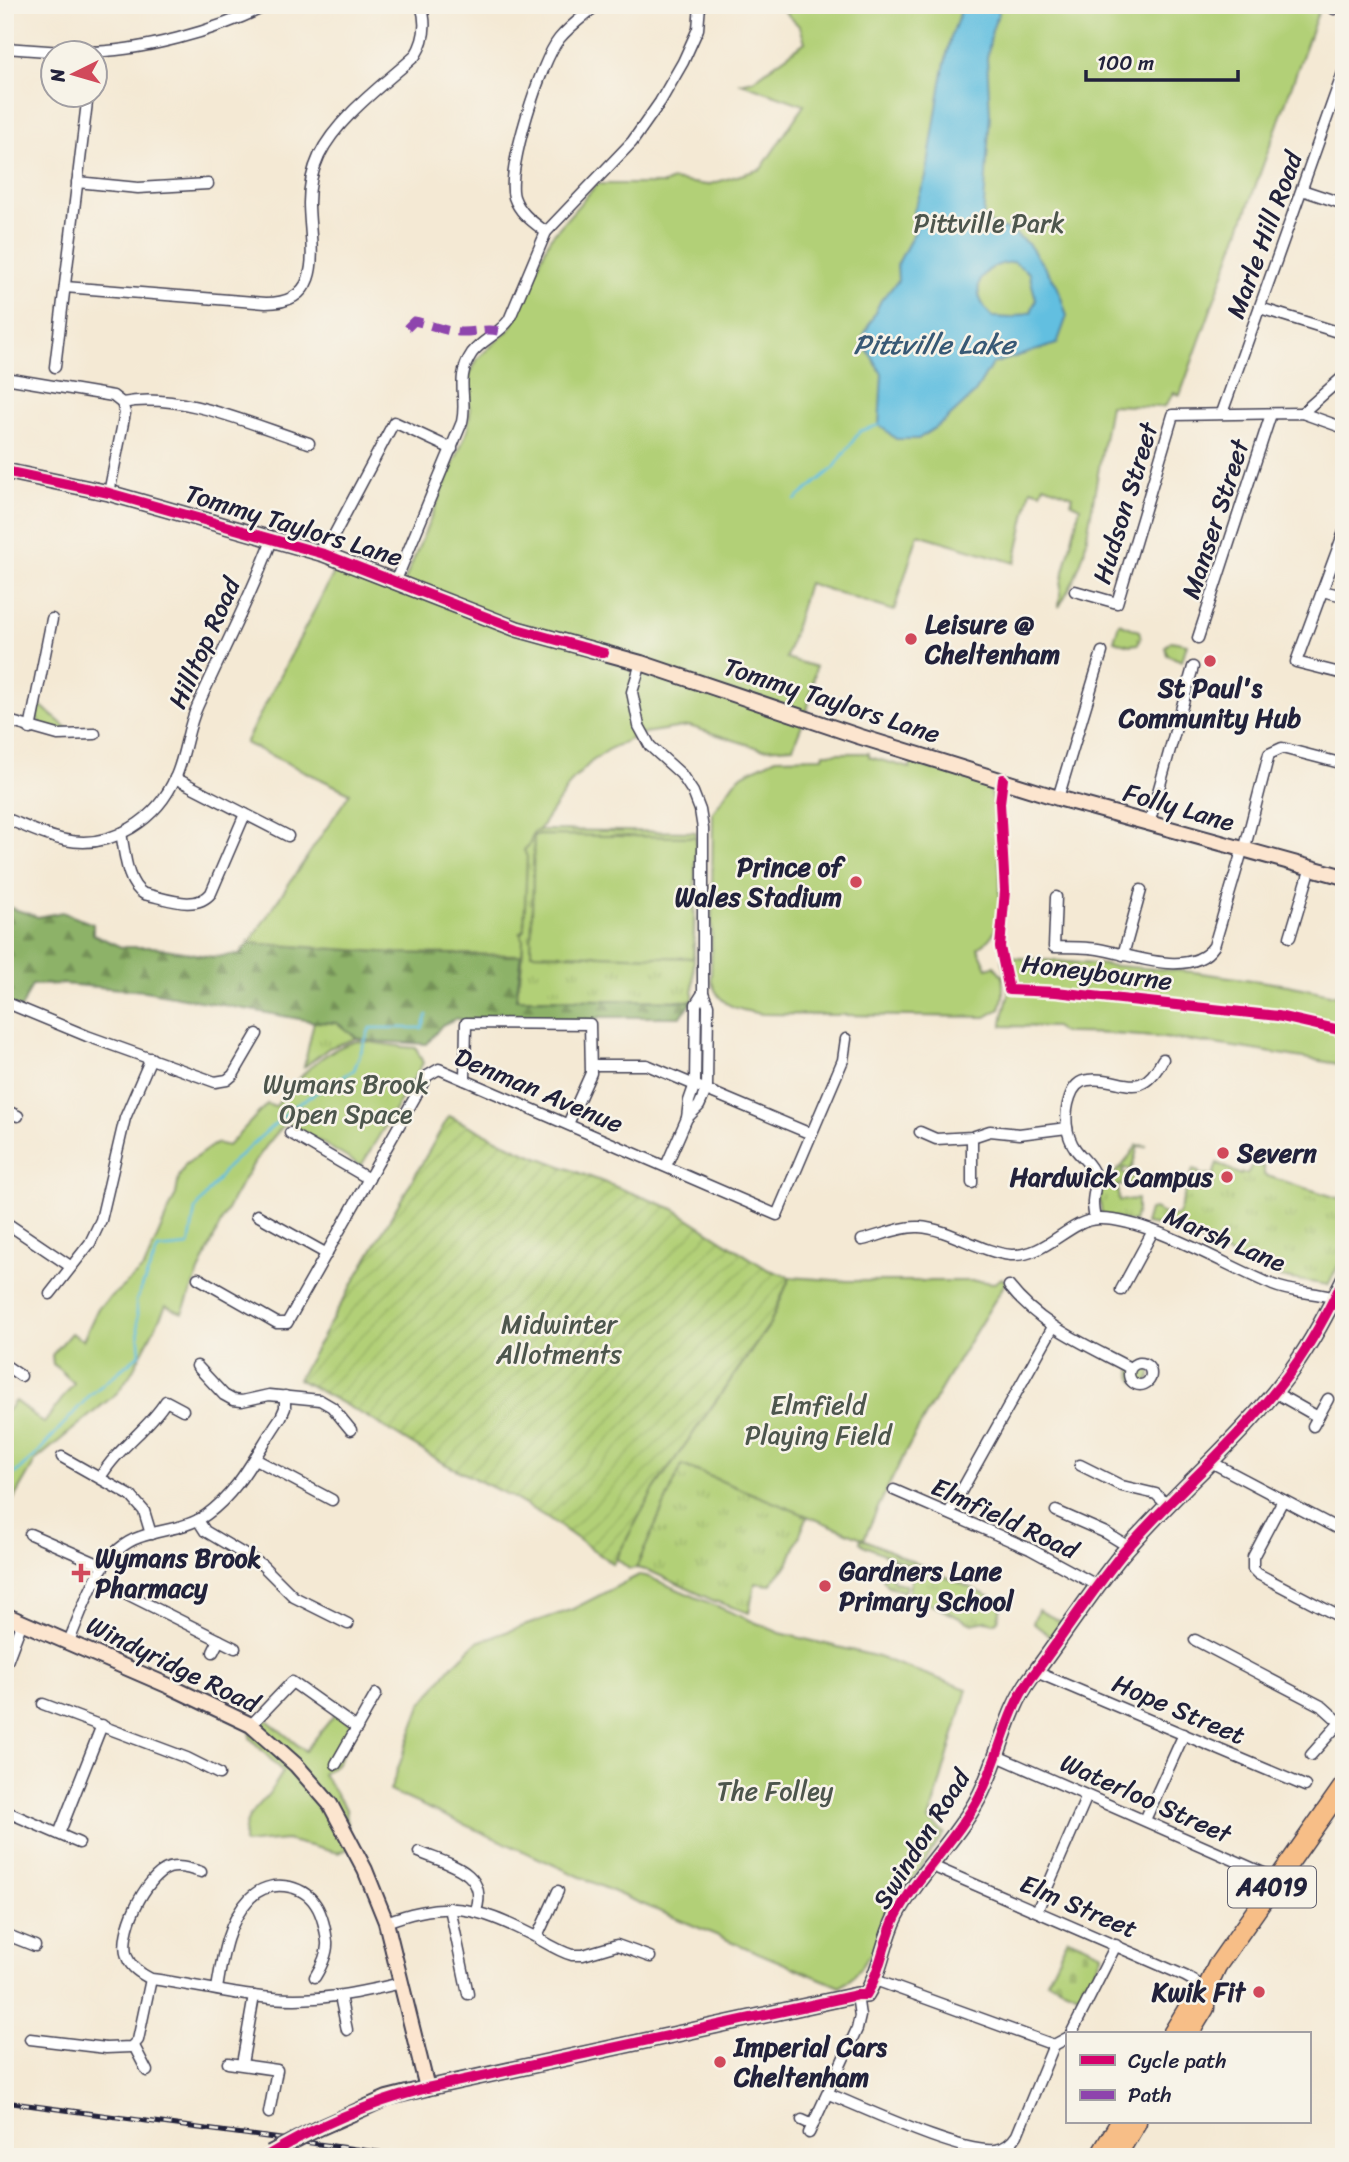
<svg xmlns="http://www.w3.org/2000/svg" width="1349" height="2162" font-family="Sriracha,sans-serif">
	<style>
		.grass { fill: url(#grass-tufts); stroke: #6a7959; stroke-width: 2 }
		.forest { fill: url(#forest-firs); stroke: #586a52; stroke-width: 2 }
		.cemetery { fill: url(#cemetery-stones); stroke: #6a7959; stroke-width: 2 }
		.park { fill: #b2d077; stroke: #6a7959; stroke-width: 2 }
		.garden { fill: url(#garden-furrows); stroke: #6a7959; stroke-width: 2 }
		.water { fill: #62bfe0; stroke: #42708e; stroke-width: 2; fill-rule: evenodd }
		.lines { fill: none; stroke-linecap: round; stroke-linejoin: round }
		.stream { stroke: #62bfe0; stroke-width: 2.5 }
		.street-casing { stroke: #424052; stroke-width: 13 }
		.secondary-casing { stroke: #424052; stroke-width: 18 }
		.highway-casing { stroke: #424052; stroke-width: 21 }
		.street { stroke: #fff; stroke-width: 10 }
		.secondary { stroke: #fce5cf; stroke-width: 14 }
		.highway { stroke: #f7be87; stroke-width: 18 }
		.rail-casing { stroke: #22223b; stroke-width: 5 }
		.rail { stroke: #f7f3e8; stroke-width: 2.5; stroke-dasharray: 8; stroke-linecap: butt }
		.secondary-bridge-casing { stroke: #424052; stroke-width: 18; stroke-linecap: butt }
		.secondary-bridge { stroke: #fce5cf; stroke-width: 14 }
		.quiet { stroke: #8e44ad; stroke-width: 9; stroke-dasharray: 18 9; stroke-linecap: butt }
		.cycleway-casing { stroke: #f7f3e8; stroke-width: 15 }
		.cycleway { stroke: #d6006c; stroke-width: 10 }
		.poi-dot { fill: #d1495b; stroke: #f7f3e8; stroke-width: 2.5 }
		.labels { text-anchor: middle; stroke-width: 5; stroke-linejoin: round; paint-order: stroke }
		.shield { fill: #f7f3e8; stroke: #62616f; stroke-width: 2 }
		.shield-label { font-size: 24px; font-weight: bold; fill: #22223b }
		.park-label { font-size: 26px; fill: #4d564d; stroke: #f7f3e8 }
		.street-label { font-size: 26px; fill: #22223b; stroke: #f7f3e8 }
		.poi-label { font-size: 26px; font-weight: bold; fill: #22223b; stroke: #f7f3e8; text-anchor: start }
		.water-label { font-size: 28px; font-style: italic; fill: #385975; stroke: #f7f3e8 }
	</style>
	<defs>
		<pattern id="grass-tufts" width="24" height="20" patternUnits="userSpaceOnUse" patternTransform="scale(1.75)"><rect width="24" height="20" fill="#b2d077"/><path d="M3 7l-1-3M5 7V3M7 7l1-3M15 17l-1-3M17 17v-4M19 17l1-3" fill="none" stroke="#99b268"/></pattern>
		<pattern id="forest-firs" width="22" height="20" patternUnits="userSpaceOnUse" patternTransform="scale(1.75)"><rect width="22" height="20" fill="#8db268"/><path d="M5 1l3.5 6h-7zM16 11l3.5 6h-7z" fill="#739057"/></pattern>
		<pattern id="cemetery-stones" width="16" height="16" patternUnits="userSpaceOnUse" patternTransform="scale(1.75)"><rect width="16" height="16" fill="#b2d077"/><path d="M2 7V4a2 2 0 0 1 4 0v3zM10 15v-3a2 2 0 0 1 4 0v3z" fill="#99b268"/></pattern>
		<pattern id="garden-furrows" width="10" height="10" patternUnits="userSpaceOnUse" patternTransform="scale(1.75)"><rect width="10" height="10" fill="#b2d077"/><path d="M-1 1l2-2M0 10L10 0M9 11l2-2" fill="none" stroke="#99b268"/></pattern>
	</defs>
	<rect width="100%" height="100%" fill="#f7f3e8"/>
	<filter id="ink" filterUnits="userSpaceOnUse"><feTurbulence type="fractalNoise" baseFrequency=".0143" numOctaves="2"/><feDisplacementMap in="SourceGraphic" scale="14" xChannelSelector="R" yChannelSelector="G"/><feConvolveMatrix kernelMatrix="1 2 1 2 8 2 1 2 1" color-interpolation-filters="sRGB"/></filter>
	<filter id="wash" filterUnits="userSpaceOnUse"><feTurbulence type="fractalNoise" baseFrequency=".00686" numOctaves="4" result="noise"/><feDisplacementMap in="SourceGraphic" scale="28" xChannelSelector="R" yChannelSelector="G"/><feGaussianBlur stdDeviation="1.57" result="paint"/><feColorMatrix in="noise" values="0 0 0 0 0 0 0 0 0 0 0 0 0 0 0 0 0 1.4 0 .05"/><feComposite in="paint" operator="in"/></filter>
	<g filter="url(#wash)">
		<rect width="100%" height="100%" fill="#f4e9d4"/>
		<g class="grass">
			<path d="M1119,623L1139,631L1141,637L1138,644L1130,645L1114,641Z"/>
			<path d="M1171,641L1187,644L1182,661L1167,655L1165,647Z"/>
			<path d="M39,704L69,730L66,732L41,725L37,718Z"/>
			<path d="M539,830L696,832L693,1001L516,999C518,984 527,950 520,937L524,929V850L533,832Z"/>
			<path d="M314,1021L337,1023L357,1038L329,1048L304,1067Z"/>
			<path d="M1137,1145L1147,1146L1138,1147L1131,1170L1124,1168L1122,1173L1136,1179L1139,1186L1135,1187L1134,1183L1117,1186L1119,1201L1137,1199V1210L1134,1222L1102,1216L1098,1189L1123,1165Z"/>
			<path d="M1217,1163L1241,1175L1242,1173L1247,1174L1253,1163L1264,1167V1175L1344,1200V1255L1328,1285L1279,1277L1172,1228L1145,1224L1149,1210L1154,1209L1168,1216H1176L1179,1212L1193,1169L1199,1171L1198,1174L1213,1176Z"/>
			<path d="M682,1465L808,1515L788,1564L770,1585L755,1583L749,1613L712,1600L650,1571L636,1568Z"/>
			<path d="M861,1538L1002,1602L998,1620L994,1623L986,1621L972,1624L909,1594V1588L916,1568L865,1546L860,1542Z"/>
			<path d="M892,1560L903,1565L900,1571L895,1569L891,1576L895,1582L906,1585L904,1592L888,1586L883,1579Z"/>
			<path d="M1038,1610L1062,1622L1051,1637L1033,1623Z"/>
		</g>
		<path class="forest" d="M5,906L38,917L62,912L93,924V934L121,947H153L213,957L240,954L249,943L397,953L522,955L516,999L693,1001L680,1017H600L590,1024L466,1023L457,1018L442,1025L427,1044L370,1041L357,1038L337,1023L316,1022L145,991L62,984L32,985L21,1009L5,1002Z"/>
		<path class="cemetery" d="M1068,1938L1103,1953L1083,1996L1047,1981Z"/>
		<g class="park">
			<path d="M778,5H1240L1319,10L1180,395L1174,393L1165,406L1160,407L1110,405L1084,553L1074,580L1059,607L1061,584L1080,507L1071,503L1073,496L1044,485L1041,492L1031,489L1015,563L918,534L894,611L808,583L786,658L816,667L807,712L793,747L762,749L689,726L644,733L611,748L591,762L573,780L539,830L533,833L530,844L524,850L527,857L524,929L520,933L523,940L522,955L397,953L249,943L350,793L245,743L338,565L402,587L468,429L470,411L467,390L470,374L478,358L511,328L550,238L597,184H664L672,180L707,185L761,169L804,105L741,83L753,80L805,42L800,27Z"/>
			<path d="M824,753H869V757L910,768L911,763L980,782L989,787C999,811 1004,904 996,928C992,938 986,942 978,948L987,968L994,966L1003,976V997L1000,1009L986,1017L763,1014C739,1010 717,1007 711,978L713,812L734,782L743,774L776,758L823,757Z"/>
			<path d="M534,835L696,837L693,958L531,953Z"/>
			<path d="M1006,957L1193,972L1288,985L1344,997V1065C1251,1049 1158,1032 1063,1033L1055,1027L1002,1026C1002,1015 1006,1008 1008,997C1010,985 1007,973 1002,961Z"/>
			<path d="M357,1041C377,1042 396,1047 416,1048L423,1063L361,1166L287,1122C236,1174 210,1247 182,1313L166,1306L132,1372L118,1392L36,1460L5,1514V1414L15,1401L44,1423L74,1383L53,1364L52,1355L71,1333L83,1340L98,1308L144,1268L176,1194L179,1177L185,1165L216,1143L228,1146L267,1104L275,1107C299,1078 319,1051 357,1041Z"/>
			<path d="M790,1277L847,1281H979L994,1283L1002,1278L1006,1282C954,1366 903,1448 864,1539L682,1465L636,1568L629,1569L616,1558L654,1489L769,1326Z"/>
			<circle cx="1141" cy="1374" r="10"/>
			<path d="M639,1575L646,1576L780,1633L875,1656L967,1689L929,1821L944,1833L891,1911L875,1948L853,1977L840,1987L616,1893L390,1791L421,1705L450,1668L477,1642L573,1609Z"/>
			<path d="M336,1713L357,1728L336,1764L323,1774L346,1809L348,1835L353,1846L338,1853L286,1840L244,1844C243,1814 255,1812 271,1791C275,1785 279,1778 283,1772L250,1738L251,1725L261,1715L305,1751Z"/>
		</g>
		<path class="garden" d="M449,1116L519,1150L674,1209L767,1269L790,1277L769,1325L654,1489L613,1564L551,1520L508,1495L443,1463L371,1419L298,1379Z"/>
		<path class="water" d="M963,5H997L998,14L992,30L987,58L990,114L983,221L1014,233L1029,245L1057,285L1067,316L1057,344L992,364L974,394L945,421L918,439H896L879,425L882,374L867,349L863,337L881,300L898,281L897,265L916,229L913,213L926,177L941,82L950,40ZM1014,262L1029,273L1036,300L1031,312L1011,318L993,317C966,292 979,264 1014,262Z"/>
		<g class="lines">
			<g class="stream">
				<path d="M795,500L834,468L860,431L879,425"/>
				<path d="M5,1482L33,1458L90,1395L140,1354L136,1301L158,1249L189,1246L195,1210L227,1167L296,1105L354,1070L370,1028H422L427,1015"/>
			</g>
		</g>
	</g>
	<g filter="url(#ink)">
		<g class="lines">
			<g class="street-casing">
				<g id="street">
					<path d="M1329,5L1334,9"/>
					<path d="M5,48L62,52"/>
					<path d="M83,52C141,52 216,31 268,5"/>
					<path d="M77,182L138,188L208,184"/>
					<path d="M1302,190L1344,204"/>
					<path d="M546,232C533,222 520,214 514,197C506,170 541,61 559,39C568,28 580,19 591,10"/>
					<path d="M65,287L266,303C328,303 309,243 309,203C309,187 312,171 319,156C337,118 384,84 415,56C425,40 427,23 421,5"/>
					<path d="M1260,308L1344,334"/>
					<path d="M55,367L88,94"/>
					<path d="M5,378L113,396L122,403L125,413L109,493"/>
					<path d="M122,403C181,391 252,425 309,443"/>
					<path d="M1222,413L1344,70"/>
					<path d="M1302,413L1344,376"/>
					<path d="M1344,532L1296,662L1344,674"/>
					<path d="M324,554L394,422L452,449"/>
					<path d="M396,580L462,422C468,397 454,380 472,353C482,340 499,334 509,320L546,232L632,142L660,102L683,62L698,29L700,5"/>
					<path d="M1075,591L1117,603L1173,415L1302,413L1344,428"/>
					<path d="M1322,591L1344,596"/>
					<path d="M1198,638L1271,414"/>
					<path d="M641,663L632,692L639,726L650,746L681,774L693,792L700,810L703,829V993L708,1005L707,1088L699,1106L687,1118"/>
					<path d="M5,720L58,735L95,734"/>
					<path d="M30,729L52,619"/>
					<path d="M175,778L288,836"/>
					<path d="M1058,798L1102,652"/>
					<path d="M5,818C25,826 44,836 65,840C112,850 158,819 176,776C186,753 187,728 198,705C223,650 251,596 272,540"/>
					<path d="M1149,824L1193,667"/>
					<path d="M121,833C125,852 126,884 144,894C165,898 196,912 211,893L245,814"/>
					<path d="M1244,851L1269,754L1282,748L1344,764"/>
					<path d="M1056,897L1054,947C1068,947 1084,947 1098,949C1130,954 1191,980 1214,946L1242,851"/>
					<path d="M1290,937L1311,867"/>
					<path d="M1123,955L1141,890"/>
					<path d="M5,1002L87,1036L215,1082L227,1080L233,1075L257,1034"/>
					<path d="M592,1065H647L811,1134"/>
					<path d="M465,1080L466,1023L590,1024L591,1073L568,1124"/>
					<path d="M5,1110L18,1116"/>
					<path d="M920,1132L936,1139L972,1137L990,1131L1019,1134L1067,1128"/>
					<path d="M290,1133L369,1179"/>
					<path d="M972,1137V1183"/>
					<path d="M666,1166L687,1118L689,1101L695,1084L696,1004L703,993"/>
					<path d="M257,1215L327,1254"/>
					<path d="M1095,1219C1094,1214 1093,1208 1093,1203C1093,1194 1097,1185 1095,1176C1092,1165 1082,1158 1076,1150C1065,1135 1064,1114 1070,1097C1073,1088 1078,1081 1088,1080C1123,1075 1139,1105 1163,1059"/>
					<path d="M5,1222L70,1266"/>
					<path d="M862,1240C880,1236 900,1226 919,1227C951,1229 979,1252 1011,1255C1047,1257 1068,1220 1099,1219C1148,1218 1226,1266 1273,1285C1292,1293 1315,1292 1335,1298"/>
					<path d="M198,1278L277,1323H287L427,1076L439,1069L777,1215L843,1060L846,1039"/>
					<path d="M1009,1286C1040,1326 1087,1345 1130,1368"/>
					<path d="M1121,1290L1153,1231"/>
					<path d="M50,1294L90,1243L101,1220L125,1118L151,1058"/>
					<circle cx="1140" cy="1374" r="11"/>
					<path d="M5,1365L21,1376"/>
					<path d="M197,1366L224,1395L233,1400L242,1401L269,1395L320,1400L332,1407L351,1430"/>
					<path d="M1274,1392L1318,1417"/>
					<path d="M1313,1426L1328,1399"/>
					<path d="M62,1457L131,1496L144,1511L151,1534"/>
					<path d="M255,1459L332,1500"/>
					<path d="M1211,1462L1344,1532"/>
					<path d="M1080,1465L1122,1486L1156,1494L1168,1506"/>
					<path d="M100,1478C117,1448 148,1430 166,1401L183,1410"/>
					<path d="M894,1490L1030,1549L1098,1586"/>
					<path d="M1283,1500L1253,1557V1569L1258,1574L1344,1619"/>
					<path d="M1056,1511L1106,1533L1129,1547"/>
					<path d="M949,1513L1053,1327"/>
					<path d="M198,1520L205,1531L262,1565L294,1597L348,1624"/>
					<path d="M30,1534L103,1566"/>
					<path d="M97,1579L235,1648"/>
					<path d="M1195,1640L1323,1707L1344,1726"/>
					<path d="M69,1641C85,1605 98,1551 140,1537C162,1529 186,1529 206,1515C241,1490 257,1451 281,1417L285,1408V1396"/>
					<path d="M213,1652L219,1640"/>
					<path d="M5,1667L22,1622"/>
					<path d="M1036,1672L1305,1786"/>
					<path d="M43,1704L187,1758L219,1774"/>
					<path d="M251,1725L292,1682L357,1728"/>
					<path d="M1311,1755L1343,1719"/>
					<path d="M997,1756L1277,1879"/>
					<path d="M336,1764L376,1694"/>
					<path d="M5,1811L79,1843"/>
					<path d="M1145,1820L1184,1734"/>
					<path d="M59,1834L102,1725"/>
					<path d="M419,1852C447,1864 489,1871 476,1911"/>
					<path d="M932,1866L1185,1976L1194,1981L1205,1992"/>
					<path d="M201,1872C190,1869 180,1865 169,1868C145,1876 118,1934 127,1957C131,1968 141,1974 151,1979C199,1985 247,1999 295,1999C332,1999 366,1991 402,1983"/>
					<path d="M450,1908L468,1994"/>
					<path d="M1037,1911L1087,1796"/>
					<path d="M386,1922C447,1899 476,1907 532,1935C545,1942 558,1951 572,1955H583L617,1945L650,1957"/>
					<path d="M5,1934L35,1946"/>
					<path d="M537,1937L558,1891"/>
					<path d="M875,1980L1054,2045L1067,2038"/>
					<path d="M217,1989C222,1958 227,1922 250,1898C269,1879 302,1883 316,1905C322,1914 326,1931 327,1942C328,1954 321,1967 315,1977"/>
					<path d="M340,1996L347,2030"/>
					<path d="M1071,2034L1116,1945"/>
					<path d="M30,2039L106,2048L131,2047L138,2040L151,1979"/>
					<path d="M134,2046L147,2071"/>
					<path d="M228,2063L277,2070L269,2113"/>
					<path d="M242,2064L254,1996"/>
					<path d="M829,2094C864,2108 961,2154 995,2150C1005,2149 1012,2143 1017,2135L1054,2045"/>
					<path d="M802,2120L813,2125"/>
					<path d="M809,2133L857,2029L860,2016L857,1995"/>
				</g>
			</g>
			<g class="secondary-casing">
				<g id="secondary">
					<path d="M5,471L109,493L324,554L517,629L641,663L858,736L1058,798L1344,877"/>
					<path d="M5,1615L169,1686L251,1725L296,1765L330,1804L365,1870L386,1922L427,2088"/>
					<path d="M317,2129L387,2098L427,2088L857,1995H866C881,1971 883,1942 896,1916C918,1874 956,1840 978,1799C999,1761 1005,1713 1031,1678C1062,1637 1090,1593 1122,1554C1176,1491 1242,1438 1291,1371C1312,1342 1328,1311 1344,1279"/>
				</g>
			</g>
			<g class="highway-casing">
				<g id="highway">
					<path d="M1172,2034L1192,2001L1205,1992"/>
					<path d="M1189,2034L1205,2008V1992L1217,1966L1344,1785"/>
					<path d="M1099,2157L1120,2122"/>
					<path d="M1116,2157L1137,2122"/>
				</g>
			</g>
			<use href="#street" class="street"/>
			<use href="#secondary" class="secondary"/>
			<use href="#highway" class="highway"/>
			<g class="rail-casing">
				<path id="rail" d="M5,2102L415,2157"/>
			</g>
			<use href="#rail" class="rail"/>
			<g class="secondary-bridge-casing">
				<path id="secondary-bridge" d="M270,2153L317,2129"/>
			</g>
			<use href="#secondary-bridge" class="secondary-bridge"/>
			<path class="quiet" d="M407,328L414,321C429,324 443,331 459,332C473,333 485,328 498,331"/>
			<g class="cycleway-casing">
				<g id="cycleway">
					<path d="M5,471L109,493L324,554L517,629L604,653"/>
					<path d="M1003,779L1000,803L1005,891L1000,947L1009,990L1056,992L1278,1016L1344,1031"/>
					<path d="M265,2157C315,2126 370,2103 427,2088L857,1995H866C881,1971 883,1942 896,1916C918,1874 956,1840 978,1799C999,1761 1005,1713 1031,1678C1062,1637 1090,1593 1122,1554C1176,1491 1242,1438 1291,1371C1312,1342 1328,1311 1344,1279"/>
				</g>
			</g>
			<use href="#cycleway" class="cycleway"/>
		</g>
	</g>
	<g class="poi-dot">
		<circle cx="911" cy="639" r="7"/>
		<circle cx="1210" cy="661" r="7"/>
		<circle cx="856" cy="882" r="7"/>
		<circle cx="1223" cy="1153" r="7"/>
		<circle cx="1227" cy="1177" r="7"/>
		<path d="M77.5 1562.5h7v7h7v7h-7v7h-7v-7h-7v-7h7z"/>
		<circle cx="825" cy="1586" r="7"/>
		<circle cx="1259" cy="1992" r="7"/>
		<circle cx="720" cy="2062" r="7"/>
	</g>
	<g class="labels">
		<rect class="shield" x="1228" y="1866.5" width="88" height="41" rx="5"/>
		<g class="shield-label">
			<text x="1272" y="1895">A4019</text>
		</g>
		<g class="park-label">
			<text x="989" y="232">Pittville Park</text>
			<text x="346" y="1093">Wymans Brook<tspan x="346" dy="30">Open Space</tspan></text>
			<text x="559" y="1333">Midwinter<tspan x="559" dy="30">Allotments</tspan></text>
			<text x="818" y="1414">Elmfield<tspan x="818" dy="30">Playing Field</tspan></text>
			<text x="775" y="1800">The Folley</text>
		</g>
		<g class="street-label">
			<text transform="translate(1264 235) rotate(-70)" y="9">Marle Hill Road</text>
			<text transform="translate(1125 503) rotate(-73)" y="9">Hudson Street</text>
			<text transform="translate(1215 519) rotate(-72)" y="9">Manser Street</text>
			<text transform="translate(294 525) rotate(17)" y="9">Tommy Taylors Lane</text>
			<text transform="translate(204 643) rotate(-66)" y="9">Hilltop Road</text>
			<text transform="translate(832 700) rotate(18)" y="9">Tommy Taylors Lane</text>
			<text transform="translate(1179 807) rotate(16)" y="9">Folly Lane</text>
			<text transform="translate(1097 972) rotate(7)" y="9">Honeybourne</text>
			<text transform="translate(539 1090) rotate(23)" y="9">Denman Avenue</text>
			<text transform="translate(1225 1239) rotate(23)" y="9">Marsh Lane</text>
			<text transform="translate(1005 1518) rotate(25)" y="9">Elmfield Road</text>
			<text transform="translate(173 1664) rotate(26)" y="9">Windyridge Road</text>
			<text transform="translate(1179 1709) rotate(23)" y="9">Hope Street</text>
			<text transform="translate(1146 1798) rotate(24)" y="9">Waterloo Street</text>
			<text transform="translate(921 1839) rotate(-58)" y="9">Swindon Road</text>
			<text transform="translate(1079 1906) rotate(23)" y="9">Elm Street</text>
		</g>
		<g class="poi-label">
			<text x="925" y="633">Leisure @<tspan x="925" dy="30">Cheltenham</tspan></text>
			<text x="1210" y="697" text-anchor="middle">St Paul's<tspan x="1210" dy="30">Community Hub</tspan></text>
			<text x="842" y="876" text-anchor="end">Prince of<tspan x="842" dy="30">Wales Stadium</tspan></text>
			<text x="1237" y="1162">Severn</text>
			<text x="1213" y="1186" text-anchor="end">Hardwick Campus</text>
			<text x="95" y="1567">Wymans Brook<tspan x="95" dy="30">Pharmacy</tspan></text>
			<text x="839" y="1580">Gardners Lane<tspan x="839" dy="30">Primary School</tspan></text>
			<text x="1245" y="2001" text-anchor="end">Kwik Fit</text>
			<text x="734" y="2056">Imperial Cars<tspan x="734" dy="30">Cheltenham</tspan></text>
		</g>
		<g class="water-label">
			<text x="934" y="354">Pittville Lake</text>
		</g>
	</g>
	<rect width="1349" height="2162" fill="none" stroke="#f7f3e8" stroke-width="28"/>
	<rect x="1066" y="2032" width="245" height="91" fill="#f7f3e8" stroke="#a29fa3" stroke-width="2"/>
	<rect x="1080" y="2055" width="35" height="10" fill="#d6006c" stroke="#a29fa3" stroke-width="2"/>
	<text x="1128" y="2068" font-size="21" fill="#22223b">Cycle path</text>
	<rect x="1080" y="2090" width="35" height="10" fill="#8e44ad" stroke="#a29fa3" stroke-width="2"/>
	<text x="1128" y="2102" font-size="21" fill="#22223b">Path</text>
	<g transform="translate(74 74) rotate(265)"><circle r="33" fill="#f7f3e8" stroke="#a29fa3" stroke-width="2"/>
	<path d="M0-5L12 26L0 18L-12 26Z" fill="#d1495b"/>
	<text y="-10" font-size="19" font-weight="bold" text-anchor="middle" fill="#22223b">N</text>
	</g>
	<path d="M1086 70v10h152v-10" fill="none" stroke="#22223b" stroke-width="3.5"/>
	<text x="1097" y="70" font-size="21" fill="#22223b" stroke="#f7f3e8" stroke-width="5" paint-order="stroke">100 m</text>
</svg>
